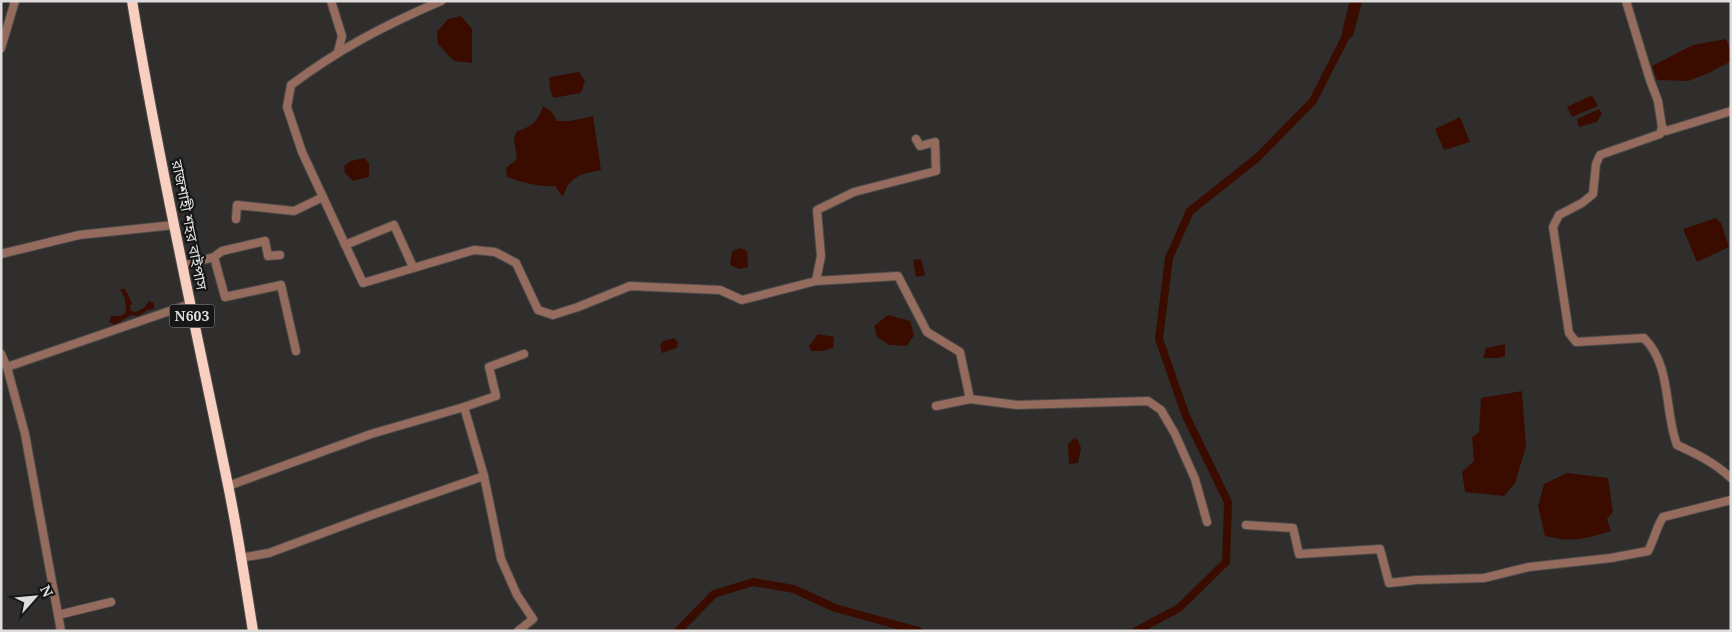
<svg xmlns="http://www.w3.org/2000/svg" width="1732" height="632" font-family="'Noto Serif','Noto Sans Bengali',serif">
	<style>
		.water { fill: #3a0c00 }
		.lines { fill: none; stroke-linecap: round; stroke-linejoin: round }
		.canal { stroke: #3a0c00; stroke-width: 8 }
		.river { stroke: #3a0c00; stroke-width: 12 }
		.minor-casing { stroke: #4c4a49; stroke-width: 10 }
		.highway-casing { stroke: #4c4a49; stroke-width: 12 }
		.minor { stroke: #946b5d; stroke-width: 8 }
		.highway { stroke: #f8cfc1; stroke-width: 10 }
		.labels { text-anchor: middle; stroke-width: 4.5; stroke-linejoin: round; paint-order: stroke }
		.shield { fill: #171616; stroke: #a2a1a1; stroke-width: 1 }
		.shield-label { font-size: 14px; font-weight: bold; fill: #dedcdc }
		.street-label { font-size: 15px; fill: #dedcdc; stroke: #171616 }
	</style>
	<rect width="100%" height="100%" fill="#302e2d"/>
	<g class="water">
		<path d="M461,16L472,29V63L454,61L438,44L437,32L448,19Z"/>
		<path d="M1726,39L1731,52V61L1709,73L1688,81L1657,80L1652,66L1693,45Z"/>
		<path d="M579,72L585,81L581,93L553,98L550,89L549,77Z"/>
		<path d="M1592,95L1598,106L1572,117L1567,107Z"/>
		<path d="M543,106L552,112L557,121H570L593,116L601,170C581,174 569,176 563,197L555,186C538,187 523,183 507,177L506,168L517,159L514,139L516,132C532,126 537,123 543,106Z"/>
		<path d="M1599,109L1602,113L1597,122L1579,127L1577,119Z"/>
		<path d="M1460,117L1470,142L1444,150L1435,129Z"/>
		<path d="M364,158L369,163V177L353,181L345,173L344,166L351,161Z"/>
		<path d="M1716,218L1721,223L1729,247L1697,262L1683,229Z"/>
		<path d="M741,248L747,251L748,267L739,269L730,265L732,251Z"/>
		<path d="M921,259L925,275L916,277L913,260Z"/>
		<path d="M120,289H125L132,303L130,306L131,311L136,312L144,308L149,301L154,303V309L147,310L139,316L131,315L115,325L109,322L111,316H121L126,312L125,299Z"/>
		<path d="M888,315L910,321L914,335L907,346L889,345L877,337L874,326Z"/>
		<path d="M818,334L834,337L833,348L823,351H811L809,346Z"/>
		<path d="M674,338L678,342L677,348L662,353L660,346L663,341Z"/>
		<path d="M1505,344V356L1499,358H1483L1486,348Z"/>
		<path d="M1522,391L1526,447L1515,483L1504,496L1465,492L1462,472L1474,461L1472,438L1479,432L1481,398Z"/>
		<path d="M1074,438L1078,440L1081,448L1078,463L1069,464L1068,444Z"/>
		<path d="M1567,473L1608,478L1613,512L1607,519L1611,531C1584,539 1573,543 1545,536L1538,506L1544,484Z"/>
	</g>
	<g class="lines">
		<g class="canal">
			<path d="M678,631L714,594L753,582L794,589L835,608L919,631"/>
			<path d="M1136,631L1179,608L1226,562L1228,502L1186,416L1159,339L1169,258L1190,211L1257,158L1313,101L1348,32"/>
		</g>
		<path class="river" d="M1348,32L1356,1"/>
		<g class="minor-casing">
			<g id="minor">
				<path d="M331,1L342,36L338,52"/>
				<path d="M441,1C385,25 339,49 291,85L287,107L302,152L363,283L474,250L495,252L516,263L538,310L553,315L578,307L630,286L720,290L742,300L816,281L898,276L927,332L960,352L970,399L1017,405L1148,401L1161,410L1175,434L1195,479L1207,522"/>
				<path d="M1626,1L1650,80L1658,101L1662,127L1666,131L1731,111"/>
				<path d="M1,48L15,1"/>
				<path d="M1662,127L1660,134L1600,155L1596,164L1593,194L1582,203L1559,215L1553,227L1569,333L1576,342L1644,338C1672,366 1664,411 1677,445C1697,454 1715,463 1731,478"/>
				<path d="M236,219L237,205L294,211L323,197"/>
				<path d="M345,245L394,225L413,267"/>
				<path d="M1,254L79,235L174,225"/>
				<path d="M214,257L222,251L265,241L268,256L280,255"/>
				<path d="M182,266L214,257L225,297L281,285L296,351"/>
				<path d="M816,281L821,256L817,210L854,192L936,171L935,142L920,146L916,139"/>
				<path d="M1,354L7,367L25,434L61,631"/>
				<path d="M7,367L190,304"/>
				<path d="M936,406L970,399"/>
				<path d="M464,407L484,476"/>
				<path d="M228,486L371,434L464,407L496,396L489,367L524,354"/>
				<path d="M1246,525L1293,528L1299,554L1380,549L1389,583L1416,580L1484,578L1529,567L1611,558L1648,551C1654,540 1656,528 1663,517L1731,500"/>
				<path d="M240,558L269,553L366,517L484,476L501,559L517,595L533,619L518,631"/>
				<path d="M58,615L111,602"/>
			</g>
		</g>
		<g class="highway-casing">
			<path id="highway" d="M132,1C159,163 195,324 228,485C238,533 245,582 253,631"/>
		</g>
		<use href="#minor" class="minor"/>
		<use href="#highway" class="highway"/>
	</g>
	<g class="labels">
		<rect class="shield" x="169.5" y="304.5" width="45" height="23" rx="4"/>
		<g class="shield-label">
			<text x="192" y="321">N603</text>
		</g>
		<g class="street-label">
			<text transform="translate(189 225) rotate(79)" y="5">রাজশাহী শহর বাইপাস</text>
		</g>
	</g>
	<rect width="1732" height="632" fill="none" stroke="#dedcdc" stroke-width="5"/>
	<g transform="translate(35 597) rotate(63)" stroke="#171616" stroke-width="4" paint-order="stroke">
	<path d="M0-4L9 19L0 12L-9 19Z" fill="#dedcdc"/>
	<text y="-8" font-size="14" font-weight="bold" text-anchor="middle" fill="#dedcdc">N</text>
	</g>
</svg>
